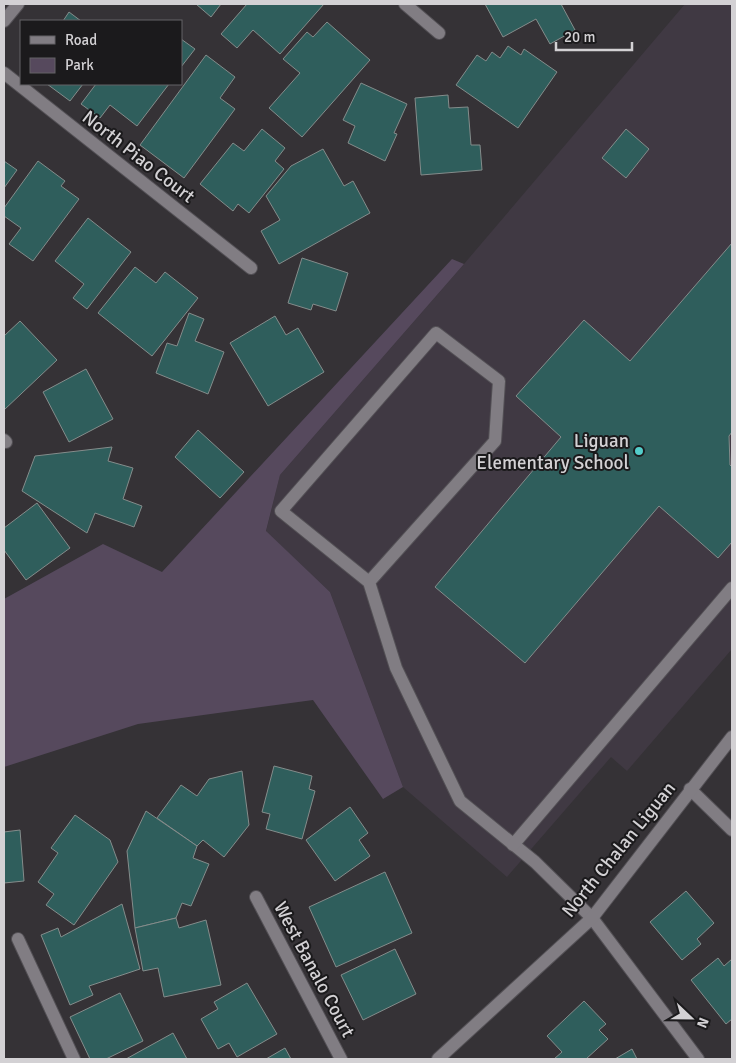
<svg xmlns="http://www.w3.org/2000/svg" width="736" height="1063" font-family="Signika,sans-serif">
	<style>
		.built { fill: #403943 }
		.green { fill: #56495d }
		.building { fill: #2f5e5c; stroke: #848c8b }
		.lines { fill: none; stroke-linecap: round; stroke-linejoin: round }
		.street-casing { stroke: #535055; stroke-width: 14 }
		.secondary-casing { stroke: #535055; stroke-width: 14 }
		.street { stroke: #817d83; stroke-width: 12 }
		.secondary { stroke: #817d83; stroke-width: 12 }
		.poi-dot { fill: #53cdca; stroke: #1b1a1c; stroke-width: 2 }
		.labels { text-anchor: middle; stroke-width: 4; stroke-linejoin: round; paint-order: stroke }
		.street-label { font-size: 19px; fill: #d3d1d4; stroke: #1b1a1c }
		.poi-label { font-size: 19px; fill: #d3d1d4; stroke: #1b1a1c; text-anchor: end }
	</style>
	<rect width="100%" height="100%" fill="#353236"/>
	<path class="built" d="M685,4H732V649L627,771L611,757L507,877L403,787L330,592L266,532L280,475L464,264Z"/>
	<path class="green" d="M452,259L464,264L280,475L266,531L330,592L403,787L383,799L313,700L138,724L4,767V599L103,544L162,572Z"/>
	<g class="building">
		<path d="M196,4H221L211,17Z"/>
		<path d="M247,4H324L280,54L253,30L237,48L221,34Z"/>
		<path d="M485,4H561L575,30L550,44L536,19L503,37Z"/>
		<path d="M69,12L81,21H63Z"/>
		<path d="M327,22L370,60L302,137L269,108L300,73L283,59L307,32L313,37Z"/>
		<path d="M181,39L195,49L181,67Z"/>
		<path d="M508,46L521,55L524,49L557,72L518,128L456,85L477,55L486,61L492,52L500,58Z"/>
		<path d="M206,55L235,77L220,98L235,109L184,178L140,145Z"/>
		<path d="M361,83L407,104L394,133L397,134L385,161L348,143L355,126L343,120Z"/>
		<path d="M47,84H83L70,101Z"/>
		<path d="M96,84H169L137,126L110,105L100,118L81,104Z"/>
		<path d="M448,95L449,108L468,107L471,145H480L482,170L421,175L415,98Z"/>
		<path d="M262,129L285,148L275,161L284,169L249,213L238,204L233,211L200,184L233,143L244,151Z"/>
		<path d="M626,129L649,149L626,178L602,158Z"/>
		<path d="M323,149L344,186L353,181L370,213L279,264L261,231L280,220L266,196L291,166Z"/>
		<path d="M4,161L17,170L4,188Z"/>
		<path d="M38,161L65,181L61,186L79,199L33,261L9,244L21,228L4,216V208Z"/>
		<path d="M88,218L131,252L87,309L73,298L84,284L55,261Z"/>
		<path d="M732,243V432L729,436L730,465L732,467V542L718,558L659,506L525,663L435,587L561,437L516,396L584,320L630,361Z"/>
		<path d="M302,258L348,273L336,311L313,304L311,310L288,303Z"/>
		<path d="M135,267L156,283L165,272L198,298L152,356L98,313Z"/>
		<path d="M189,313L204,319L195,341L224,352L208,394L156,373L167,343L177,346Z"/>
		<path d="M275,316L286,335L298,328L324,372L268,406L230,343Z"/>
		<path d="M20,321L57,360L4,410V336Z"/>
		<path d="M86,369L113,419L69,442L43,392Z"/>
		<path d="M198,430L244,472L220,498L175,457Z"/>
		<path d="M112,447L108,461L133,468L123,499L142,506L134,527L95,513L87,533L22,491L35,456Z"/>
		<path d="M37,503L70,548L26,580L4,550V528Z"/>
		<path d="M274,766L312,776L309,789L315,791L302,839L266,829L270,814L262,812Z"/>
		<path d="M242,771L249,825L224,857L203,840L197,846L157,818L181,785L197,796L209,779Z"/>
		<path d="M350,807L368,833L359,840L370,856L335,881L306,840Z"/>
		<path d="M146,811L197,846L193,858L209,864L191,906L182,903L176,918L135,928L127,851Z"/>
		<path d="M75,815L110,840L118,862L74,925L46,905L54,894L38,882L58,853L51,848Z"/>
		<path d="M20,830L24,881L4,883V889V832Z"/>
		<path d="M385,872L412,933L336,967L309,907Z"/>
		<path d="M686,891L714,923L697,939L701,944L682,960L650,922Z"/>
		<path d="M122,904L140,969L89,986L93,995L70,1005L41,935L58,928L61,937Z"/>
		<path d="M176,918L179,928L206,920L221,985L164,997L158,968L143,971L135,928Z"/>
		<path d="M395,949L416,994L363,1020L341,975Z"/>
		<path d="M718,958L724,966L732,959V1019L726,1024L691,980Z"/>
		<path d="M247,983L277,1034L237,1057L229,1043L218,1049L201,1019L218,1009L214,1002Z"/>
		<path d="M120,993L143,1041L106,1059H90L70,1017Z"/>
		<path d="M584,1001L606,1024L599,1030L608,1039L586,1059H554L562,1052L547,1036Z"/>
		<path d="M173,1033L187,1059H126Z"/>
		<path d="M285,1048L291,1059H266Z"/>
		<path d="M632,1049L637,1059H615Z"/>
	</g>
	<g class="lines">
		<g class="street-casing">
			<g id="street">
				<path d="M405,4L439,33"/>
				<path d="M4,73L251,268"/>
				<path d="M4,440L6,442"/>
				<path d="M369,582L495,441L499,381L436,333L281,511L369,582L396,668L460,801L535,862L592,918L698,1059"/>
				<path d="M690,789L732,830"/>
				<path d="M513,845L732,588"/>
				<path d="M256,897L341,1059"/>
				<path d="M18,939L74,1059"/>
				<path d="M438,1059L592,918L732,737"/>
			</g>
		</g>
		<g class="secondary-casing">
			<path id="secondary" d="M4,21L18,4"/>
		</g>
		<use href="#street" class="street"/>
		<use href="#secondary" class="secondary"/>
	</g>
	<circle class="poi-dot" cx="639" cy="451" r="5"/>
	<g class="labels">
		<g class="street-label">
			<text transform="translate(139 156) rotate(38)" y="7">North Piao Court</text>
			<text transform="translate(618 849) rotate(-51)" y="7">North Chalan Liguan</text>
			<text transform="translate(315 969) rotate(62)" y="7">West Banalo Court</text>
		</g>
		<g class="poi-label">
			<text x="629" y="447">Liguan<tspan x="629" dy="22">Elementary School</tspan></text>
		</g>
	</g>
	<rect width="736" height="1063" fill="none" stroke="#d3d1d4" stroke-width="10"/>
	<rect x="20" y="20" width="162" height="65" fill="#1b1a1c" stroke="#656366"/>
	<rect x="30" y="36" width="25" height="8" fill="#817d83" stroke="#656366"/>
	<text x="65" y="45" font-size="15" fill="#d3d1d4">Road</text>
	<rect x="30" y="58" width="25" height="15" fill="#56495d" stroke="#656366"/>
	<text x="65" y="70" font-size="15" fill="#d3d1d4">Park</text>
	<g transform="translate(691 1018) rotate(112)" stroke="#1b1a1c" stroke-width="4" paint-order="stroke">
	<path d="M0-4L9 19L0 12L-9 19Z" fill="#d3d1d4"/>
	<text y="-8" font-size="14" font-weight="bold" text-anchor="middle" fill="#d3d1d4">N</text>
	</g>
	<path d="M556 42v8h76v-8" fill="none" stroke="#d3d1d4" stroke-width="2.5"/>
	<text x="564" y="42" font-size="15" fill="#d3d1d4" stroke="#1b1a1c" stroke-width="4" paint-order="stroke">20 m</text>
</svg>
